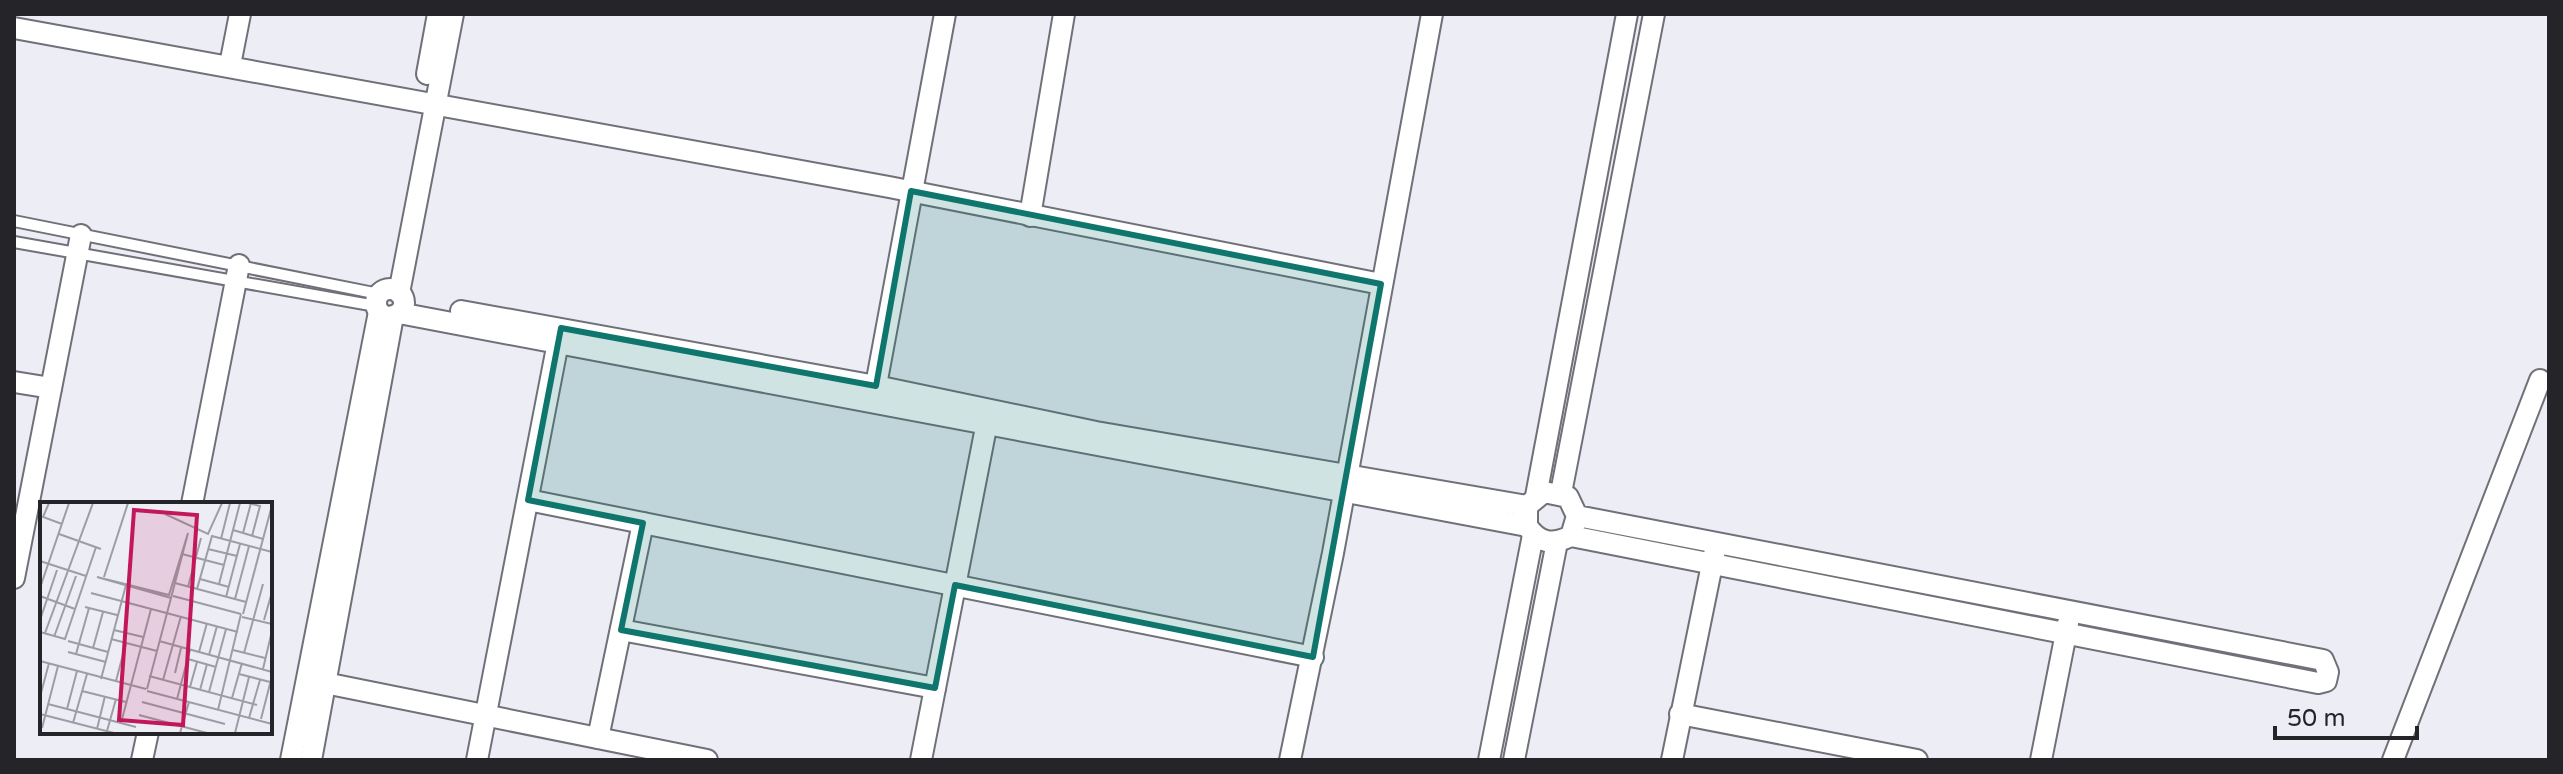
<svg xmlns="http://www.w3.org/2000/svg" width="2563" height="774" font-family="'Varela Round',sans-serif">
	<style>
		.lines { fill: none; stroke-linecap: round; stroke-linejoin: round }
		.service-casing { stroke: #707079; stroke-width: 14 }
		.minor-casing { stroke: #707079; stroke-width: 24 }
		.service { stroke: #fff; stroke-width: 10 }
		.minor { stroke: #fff; stroke-width: 20 }
		.marked { fill: #0f766e; fill-opacity: 0.2; stroke: #0f766e; stroke-width: 6; stroke-linejoin: round }
		.inset-road { fill: none; stroke: #9d9da4; stroke-width: 2 }
		.view { fill: #c2185b; fill-opacity: 0.15; stroke: #c2185b; stroke-width: 4 }
		.inset-edge { fill: none; stroke: #252529; stroke-width: 4 }
	</style>
	<rect width="100%" height="100%" fill="#ededf6"/>
	<g class="lines">
		<g class="service-casing">
			<g id="service">
				<path d="M14,221L379,294"/>
				<path d="M14,242L376,306"/>
			</g>
		</g>
		<g class="minor-casing">
			<g id="minor">
				<path d="M14,28L889,187L1381,284"/>
				<path d="M230,65L240,14"/>
				<path d="M427,74L438,14"/>
				<path d="M1030,216L1064,14"/>
				<circle cx="390" cy="303" r="14"/>
				<path d="M399,293L453,14"/>
				<path d="M461,311L876,386L1096,432L1527,506"/>
				<path d="M399,313L1527,526"/>
				<path d="M14,382L51,388"/>
				<path d="M874,396L945,14"/>
				<path d="M1561,493L1654,14"/>
				<path d="M1536,496L1627,14"/>
				<path d="M528,500L1313,657"/>
				<path d="M192,504L239,265"/>
				<path d="M1571,536L1577,516L1568,497L1544,492L1527,506V526C1540,544 1552,545 1571,536L2318,683L2326,681L2328,672L2323,660L1577,516"/>
				<path d="M14,578L81,235"/>
				<path d="M621,630L935,688"/>
				<path d="M315,681L707,760"/>
				<path d="M1680,714L1917,760"/>
				<path d="M598,738L643,523"/>
				<path d="M142,760L148,732"/>
				<path d="M291,760L379,312"/>
				<path d="M311,760L393,316"/>
				<path d="M477,760L560,332"/>
				<path d="M921,760L989,412"/>
				<path d="M1290,760L1333,553L1432,14"/>
				<path d="M1489,760L1533,535"/>
				<path d="M1514,760L1557,542"/>
				<path d="M1672,760L1715,550"/>
				<path d="M2041,760L2068,623"/>
				<path d="M2393,760L2540,380"/>
			</g>
		</g>
		<use href="#service" class="service"/>
		<use href="#minor" class="minor"/>
	</g>
	<path class="marked" d="M911,191L1381,284L1313,657L955,585L935,688L621,630L643,523L528,500L561,328L876,386Z"/>
	<g transform="translate(40 502)">
		<rect width="232" height="232" fill="#ededf6"/>
		<path class="inset-road" d="M9,1L3,15L22,22M208,1L220,4L212,34M125,12L168,32L182,1M193,28L223,37M148,31L131,96L57,75L129,93ZM203,31L211,1M19,32L61,47M181,37L190,1M168,47L197,54M142,52L184,63M0,59L46,74M64,75L88,1M160,77L189,85M135,81L206,100M179,82L200,1M148,85L161,36M0,86L29,1M157,87L172,34L232,50M51,91L198,130M0,94L35,107M133,94L201,112M186,95L200,42M195,97L209,44M45,105L77,113M203,112L231,7M202,115L232,122M0,118L17,68M224,118L232,90M74,128L103,135M0,130L25,137L56,45M5,131L53,1M14,135L36,74M71,137L117,149M28,139L68,150M119,139L232,170M53,146L63,110M193,148L225,156M28,150L66,160M159,150L167,121M204,151L223,82M36,152L49,106M169,153L177,124M148,157L176,165M0,159L106,187M223,167L231,133M135,171L141,146M199,172L230,180M109,174L217,203M61,177L86,83M123,178L141,114M76,179L86,141M150,185L157,160M107,187L131,96M160,188L167,162M42,189L86,200M107,189L232,222M169,190L186,127M0,195L9,161M192,196L202,161M137,197L150,148M102,200L185,222M8,202L96,225M27,207L37,169M178,208L201,112M0,212L74,231M99,213L167,231M209,216L220,178M221,217L232,174M33,221L47,172M81,221L111,107M2,226L18,164M57,227L65,194M67,229L76,197M140,231L149,200M195,231L209,175"/>
		<path class="view" d="M94,8L157,13L143,223L79,218Z"/>
		<rect width="232" height="232" class="inset-edge"/>
	</g>
	<rect width="2563" height="774" fill="none" stroke="#252529" stroke-width="32"/>
	<path d="M2275 726v12h142v-12" fill="none" stroke="#252529" stroke-width="4"/>
	<text x="2287" y="726" font-size="24" fill="#252529" stroke="#ededf6" stroke-width="6" paint-order="stroke">50 m</text>
</svg>
